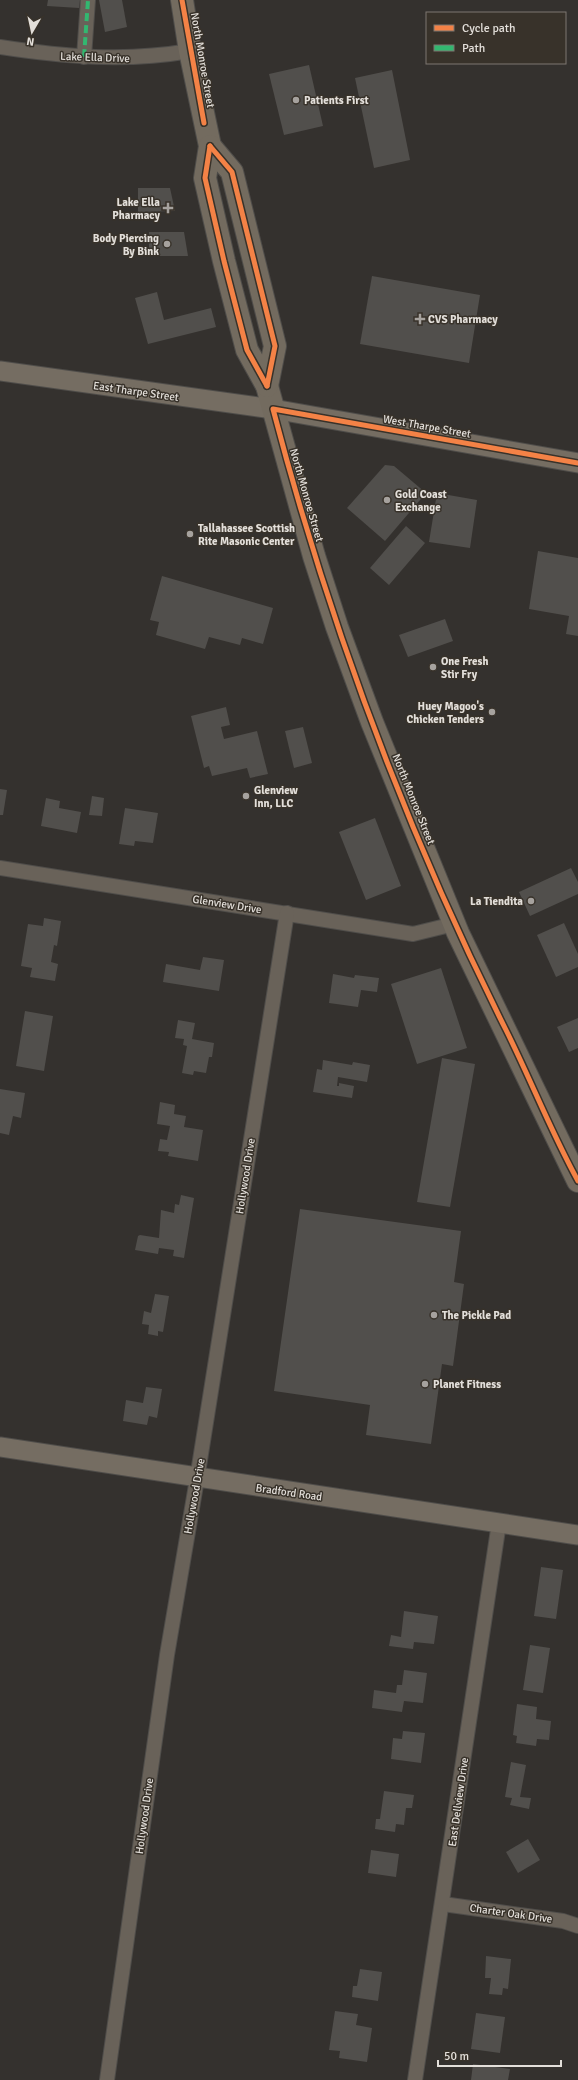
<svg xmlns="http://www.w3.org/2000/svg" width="578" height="2080" font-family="Signika,sans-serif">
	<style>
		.building { fill: #514f4c }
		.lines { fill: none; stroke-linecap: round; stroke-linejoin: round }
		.street-casing { stroke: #4f4d4a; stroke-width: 16 }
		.secondary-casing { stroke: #4f4d4a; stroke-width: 21 }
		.primary-casing { stroke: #4f4d4a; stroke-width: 24 }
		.street { stroke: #696259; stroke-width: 14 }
		.secondary { stroke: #756d62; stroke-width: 19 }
		.primary { stroke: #736b5f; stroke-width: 22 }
		.quiet { stroke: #33b770; stroke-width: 4; stroke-dasharray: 8 4; stroke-linecap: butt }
		.cycleway-casing { stroke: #38322a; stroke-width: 8 }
		.cycleway { stroke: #f48246; stroke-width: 5 }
		.poi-dot { fill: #a6a29e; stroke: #38322a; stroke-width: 1.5 }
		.labels { text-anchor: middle; stroke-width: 3; stroke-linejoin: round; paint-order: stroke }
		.street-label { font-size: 11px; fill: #e3dfda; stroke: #38322a }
		.poi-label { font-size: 11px; font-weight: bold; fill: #e3dfda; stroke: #38322a; text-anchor: start }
	</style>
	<rect width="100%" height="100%" fill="#34312e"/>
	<g class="building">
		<path d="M48,0H80L79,8L47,6Z"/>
		<path d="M99,0H122L127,27L105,32Z"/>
		<path d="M309,65L323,126L284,135L269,74Z"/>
		<path d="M392,70L410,160L374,168L355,78Z"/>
		<path d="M138,188H170L175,211L138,212Z"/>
		<path d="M149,232H184L188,256H149Z"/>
		<path d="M372,276L480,295L469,363L360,344Z"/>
		<path d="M157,292L164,320L211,308L216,327L148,344L135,298Z"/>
		<path d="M385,465L394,466L426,493L385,541L347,508Z"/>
		<path d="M437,493L477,500L470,548L429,542Z"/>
		<path d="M406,526L425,543L389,585L370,568Z"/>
		<path d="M538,551L578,558V636L566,634L569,616L529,609Z"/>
		<path d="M162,576L273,608L263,644L242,638L240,645L209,637L205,649L156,635L159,622L150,620Z"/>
		<path d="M445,619L453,641L408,657L399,635Z"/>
		<path d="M226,707L230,725L221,727L224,739L257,731L268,774L250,778L247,768L212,776L209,766L204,768L191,716Z"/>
		<path d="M303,727L312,763L294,768L285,731Z"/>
		<path d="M0,789L7,790L3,815H0Z"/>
		<path d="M92,796L104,798L102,816L89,815Z"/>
		<path d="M46,798L60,801L59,808L81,812L77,833L41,826Z"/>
		<path d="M125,808L158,813L153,843L135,841L134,846L119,844Z"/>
		<path d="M375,818L401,886L366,900L339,832Z"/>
		<path d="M571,868L578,882V894L530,916L519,892Z"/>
		<path d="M44,918L61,921L57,946L54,945L51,962L58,964L55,981L30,977L32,968L21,966L28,924L43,926Z"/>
		<path d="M564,923L578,954V967L556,977L537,935Z"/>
		<path d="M203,957L224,960L219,991L163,982L166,964L200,970Z"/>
		<path d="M441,968L467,1048L417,1064L391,984Z"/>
		<path d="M333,974L354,978L355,975L379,978L377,992L361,990L358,1007L329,1003Z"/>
		<path d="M25,1011L53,1016L44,1071L16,1066Z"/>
		<path d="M578,1018V1048L569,1052L557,1027Z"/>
		<path d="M178,1020L195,1023L192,1039L214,1043L212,1057H209L206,1073L194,1071L193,1075L182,1073L187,1046L183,1045L184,1039L175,1038Z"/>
		<path d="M442,1058L475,1064L450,1207L417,1202Z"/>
		<path d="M323,1060L352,1065L353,1062L370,1065L367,1082L338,1077L337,1086H339V1083L354,1086L352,1098L313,1092L317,1069L322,1070Z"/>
		<path d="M0,1089L25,1093L21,1118L13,1116L9,1135L0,1133Z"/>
		<path d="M160,1102L175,1105L174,1114L186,1116L184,1127L203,1130L198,1161L168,1156L169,1152L158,1151L160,1139L167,1140L170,1126L157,1124Z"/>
		<path d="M181,1195L194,1198L184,1258L173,1256L174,1250L159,1248L158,1254L135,1250L138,1236L140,1235L159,1238L161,1210L174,1213L175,1204L179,1205Z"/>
		<path d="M300,1209L461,1231L454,1282L464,1284L453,1366L442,1364L431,1444L366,1435L370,1405L274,1391Z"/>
		<path d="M155,1294L169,1296L163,1332L158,1331V1336L148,1334L149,1325L142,1324L144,1311L151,1313Z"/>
		<path d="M146,1387L162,1389L157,1418L149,1416L147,1425L123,1421L126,1400L143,1403Z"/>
		<path d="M541,1567L563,1570L556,1619L534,1616Z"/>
		<path d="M404,1611L438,1616L434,1644L414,1642L413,1649L389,1646L391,1635L401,1637Z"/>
		<path d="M530,1645L550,1648L543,1693L523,1690Z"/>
		<path d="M404,1670L427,1673L423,1703L404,1701L402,1712L372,1708L374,1690L396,1693L397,1685H402Z"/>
		<path d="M517,1704L537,1707L536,1719L551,1721L549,1740L537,1739L536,1746L516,1743L517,1736L513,1735Z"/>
		<path d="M403,1731L425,1733L421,1763L391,1759L393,1738L402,1739Z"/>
		<path d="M511,1762L526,1765L520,1797L531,1798L529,1809L510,1805L512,1798L505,1797Z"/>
		<path d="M384,1791L414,1795L412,1808H406L404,1825L396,1824L395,1832L375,1829L376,1819H380Z"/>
		<path d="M528,1839L540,1860L518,1873L506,1852Z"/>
		<path d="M371,1850L399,1854L396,1877L368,1873Z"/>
		<path d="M486,1956L511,1959L508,1989L503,1988L502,1995L489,1994L491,1978H485Z"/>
		<path d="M360,1969L382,1972L378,2001L352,1997L353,1986H357Z"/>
		<path d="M335,2011L358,2014L356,2025L372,2028L367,2062L339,2058L340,2051L329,2050Z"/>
		<path d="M476,2013L505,2017L500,2053L471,2049Z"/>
		<path d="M473,2064L510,2069L508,2080H471Z"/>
	</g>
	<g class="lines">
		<g class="street-casing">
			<g id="street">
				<path d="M0,47C65,57 125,62 190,51"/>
				<path d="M84,57L88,0"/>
				<path d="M0,868L413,934L454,924"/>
				<path d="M443,1904L563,1921L578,1926"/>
				<path d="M107,2080L167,1655L197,1479L287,913"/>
				<path d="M415,2080L499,1523"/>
			</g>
		</g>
		<g class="secondary-casing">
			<g id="secondary">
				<path d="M0,371L273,409L578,463"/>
				<path d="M0,1447L578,1535"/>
			</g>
		</g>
		<g class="primary-casing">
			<g id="primary">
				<path d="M182,0L190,51L210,146L205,178L224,261L247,350L267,386L314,556L337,627L372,722L458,933L578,1181"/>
				<path d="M210,146L232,172L275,346L267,386"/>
			</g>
		</g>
		<use href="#street" class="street"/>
		<use href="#secondary" class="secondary"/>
		<use href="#primary" class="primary"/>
		<path class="quiet" d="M84,57L88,0"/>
		<g class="cycleway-casing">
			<g id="cycleway">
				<path d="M182,0L204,123"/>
				<path d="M210,146L232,172L275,346L267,386"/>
				<path d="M210,146L205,178L224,261L247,350L267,386"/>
				<path d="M578,463L273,409C329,623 407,833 506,1030C531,1080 551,1132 578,1181"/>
			</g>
		</g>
		<use href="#cycleway" class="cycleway"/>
	</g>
	<g class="poi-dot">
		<circle cx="296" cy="100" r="4"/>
		<path d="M166 202h4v4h4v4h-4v4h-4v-4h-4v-4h4z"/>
		<circle cx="167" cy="244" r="4"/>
		<path d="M418 313h4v4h4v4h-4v4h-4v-4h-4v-4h4z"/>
		<circle cx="387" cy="500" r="4"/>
		<circle cx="190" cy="534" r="4"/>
		<circle cx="433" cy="667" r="4"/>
		<circle cx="492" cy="712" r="4"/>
		<circle cx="246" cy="796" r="4"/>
		<circle cx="531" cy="901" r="4"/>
		<circle cx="434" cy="1315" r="4"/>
		<circle cx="425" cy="1384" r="4"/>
	</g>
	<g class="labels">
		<g class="street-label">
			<text transform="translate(95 57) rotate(2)" y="4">Lake Ella Drive</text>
			<text transform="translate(203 60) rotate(80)" y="4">North Monroe Street</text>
			<text transform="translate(136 391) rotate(8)" y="4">East Tharpe Street</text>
			<text transform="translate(427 426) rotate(10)" y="4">West Tharpe Street</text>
			<text transform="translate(307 495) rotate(74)" y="4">North Monroe Street</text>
			<text transform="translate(414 799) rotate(68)" y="4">North Monroe Street</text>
			<text transform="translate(227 904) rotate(9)" y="4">Glenview Drive</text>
			<text transform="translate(245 1176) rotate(-81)" y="4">Hollywood Drive</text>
			<text transform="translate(289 1492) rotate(8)" y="4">Bradford Road</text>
			<text transform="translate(194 1496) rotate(-80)" y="4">Hollywood Drive</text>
			<text transform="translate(458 1802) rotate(-82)" y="4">East Dellview Drive</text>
			<text transform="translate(144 1816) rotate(-82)" y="4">Hollywood Drive</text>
			<text transform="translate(511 1913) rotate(8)" y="4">Charter Oak Drive</text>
		</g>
		<g class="poi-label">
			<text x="304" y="104">Patients First</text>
			<text x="160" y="206" text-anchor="end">Lake Ella<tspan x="160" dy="13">Pharmacy</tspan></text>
			<text x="159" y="242" text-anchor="end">Body Piercing<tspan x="159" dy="13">By Bink</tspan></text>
			<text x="428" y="323">CVS Pharmacy</text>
			<text x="395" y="498">Gold Coast<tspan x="395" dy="13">Exchange</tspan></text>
			<text x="198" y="532">Tallahassee Scottish<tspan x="198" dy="13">Rite Masonic Center</tspan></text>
			<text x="441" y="665">One Fresh<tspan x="441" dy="13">Stir Fry</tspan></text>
			<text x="484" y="710" text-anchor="end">Huey Magoo's<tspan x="484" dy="13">Chicken Tenders</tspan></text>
			<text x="254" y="794">Glenview<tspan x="254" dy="13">Inn, LLC</tspan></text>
			<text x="523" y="905" text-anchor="end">La Tiendita</text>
			<text x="442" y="1319">The Pickle Pad</text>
			<text x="433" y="1388">Planet Fitness</text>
		</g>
	</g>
	<rect x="426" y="12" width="140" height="52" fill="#38322a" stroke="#7c7770"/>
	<rect x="434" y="25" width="20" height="6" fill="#f48246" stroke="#7c7770"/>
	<text x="462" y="32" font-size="12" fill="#e3dfda">Cycle path</text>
	<rect x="434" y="45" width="20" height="6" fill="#33b770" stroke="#7c7770"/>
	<text x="462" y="52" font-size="12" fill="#e3dfda">Path</text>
	<g transform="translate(32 32) rotate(189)" stroke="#38322a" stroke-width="3" paint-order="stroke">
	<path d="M0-3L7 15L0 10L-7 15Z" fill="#e3dfda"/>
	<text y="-6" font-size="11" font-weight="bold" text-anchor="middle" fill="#e3dfda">N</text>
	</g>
	<path d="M438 2060v6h123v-6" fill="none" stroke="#e3dfda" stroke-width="2"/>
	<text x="444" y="2060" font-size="12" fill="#e3dfda" stroke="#38322a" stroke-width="3" paint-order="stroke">50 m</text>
</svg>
